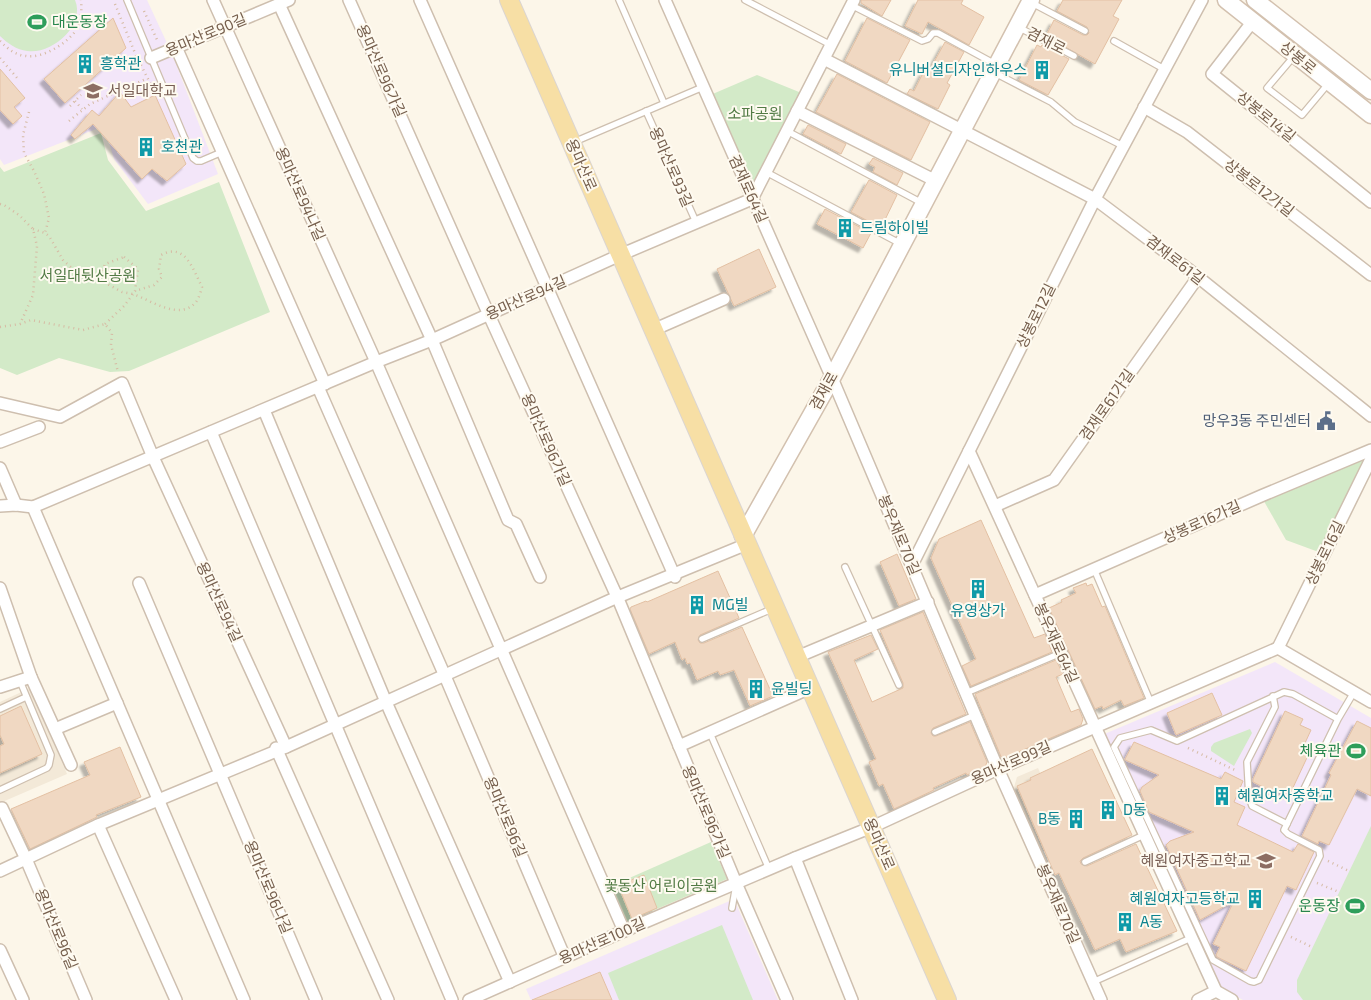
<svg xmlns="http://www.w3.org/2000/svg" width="1371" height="1000" font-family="'Exo 2','Noto Sans KR',sans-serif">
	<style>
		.residential { fill: #f3e9d8 }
		.education { fill: #f3e6f9 }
		.green { fill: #d3eac8 }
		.building { fill: #f0d8c2; stroke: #e3c0a3; filter: url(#shadow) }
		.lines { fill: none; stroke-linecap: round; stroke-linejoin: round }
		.lane-casing { stroke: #cebfaf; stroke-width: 8 }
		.street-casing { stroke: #cebfaf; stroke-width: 14 }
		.secondary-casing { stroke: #d3c1af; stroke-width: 19 }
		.primary-casing { stroke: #dbd5d1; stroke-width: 20 }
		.path { stroke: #d6bba4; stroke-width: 2.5; stroke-dasharray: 1 4; stroke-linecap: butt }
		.lane { stroke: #fff; stroke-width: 5.5 }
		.street { stroke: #fff; stroke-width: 11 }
		.secondary { stroke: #fff; stroke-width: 16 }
		.primary { stroke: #f7dfa5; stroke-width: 18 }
		.labels { text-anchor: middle; stroke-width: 4; stroke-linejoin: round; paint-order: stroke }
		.leisure-label { font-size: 15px; fill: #27864d; stroke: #fefaf0; text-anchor: end }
		.street-label { font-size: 15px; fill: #765f4d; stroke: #fefaf0 }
		.culture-label { font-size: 15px; fill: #0d838f; stroke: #fefaf0; text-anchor: start }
		.education-label { font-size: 15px; fill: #785e54; stroke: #fefaf0; text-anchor: start }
		.park-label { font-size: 15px; fill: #527b45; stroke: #fefaf0 }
		.service-label { font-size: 15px; fill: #4e5e75; stroke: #fefaf0; text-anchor: end }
	</style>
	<defs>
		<filter id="shadow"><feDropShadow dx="-4.5" dy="4.5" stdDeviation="1" flood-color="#0004"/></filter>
	</defs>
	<rect width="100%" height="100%" fill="#fcf6e9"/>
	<g class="residential">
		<path d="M30,688L67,774L0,803V702Z"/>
		<path d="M1038,768L1069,839L1043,851L1014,787L1017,777Z"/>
	</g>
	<g class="education">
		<path d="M0,0H147L173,56L218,174L148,204L114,159L104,126L4,165L0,159Z"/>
		<path d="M1275,662L1371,718V1000H1243L1219,987L1102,735Z"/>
		<path d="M734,899L778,1000H531L526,989Z"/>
	</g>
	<g class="green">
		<path d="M0,0H75C86,26 51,55 27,51C17,50 7,43 0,36Z"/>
		<path d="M757,75L804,94L752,196L708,96Z"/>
		<path d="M101,133L108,160L146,211L219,182L270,312L129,371L110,372L59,358L17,375L0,368V167L4,172Z"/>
		<path d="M1371,450L1324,554L1286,540L1261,496Z"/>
		<path d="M1250,729L1252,733L1234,766L1211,751V747L1214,743Z"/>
		<path d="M1371,826V1000H1303L1297,992V980Z"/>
		<path d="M711,842L727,879L624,923L609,887Z"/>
		<path d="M722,925L753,1000H619L608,973Z"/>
	</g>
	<g class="building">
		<path d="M861,0H891L882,16L861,3Z"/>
		<path d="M918,0H963L961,4L984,17L969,45L928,22L922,34L905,26Z"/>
		<path d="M1063,0H1122L1113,16L1119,19L1095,64L1046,36L1054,20L1083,35H1087L1089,33L1087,27L1057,11Z"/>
		<path d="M113,18L126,48L65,103L44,79Z"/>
		<path d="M867,18L910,40L887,83L845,61Z"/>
		<path d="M945,42L964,52L947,83L950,85L938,109L907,94L910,89L914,91L924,71L928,73Z"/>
		<path d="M1037,45L1041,47L1042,45L1069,59L1048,95L1019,80Z"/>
		<path d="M0,69L25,98L14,107L22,116L13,124L0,110Z"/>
		<path d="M837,74L930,122L911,160L816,112Z"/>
		<path d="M120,92L131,107L155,95L186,164L167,181L152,169L142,179L93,124L75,139L71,135L92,110L99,116Z"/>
		<path d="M808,125L846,144L841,154L803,134Z"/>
		<path d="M873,158L903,173L897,185L873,172L875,167L869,164Z"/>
		<path d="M869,180L897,195L881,228L851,212Z"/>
		<path d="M825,209L871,233L863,248L817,224Z"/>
		<path d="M759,249L776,287L734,306L717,269Z"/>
		<path d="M981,520L1034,638L1045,634L1052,652L971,686L962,666L976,659L931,558L939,539Z"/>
		<path d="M897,554L916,599L899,606L880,562Z"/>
		<path d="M718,571L739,618L700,635L698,640L700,643H704L742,627L773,696L750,706L734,670L720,675L718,671L697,680L690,663L687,664L685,658L682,660L675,642L649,654L630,609L631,607L646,601L647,602Z"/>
		<path d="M1086,583L1087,586L1092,584L1102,607L1105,606L1144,698L1124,706L1121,700L1103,709L1102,706L1095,709L1049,608L1062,602L1061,600L1076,593L1073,588Z"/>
		<path d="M923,612L966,714L933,728L931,733L933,736H936L970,722L987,762L985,767L967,775L966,773L933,788L934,790L894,809L883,784L879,786L869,762L876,759L828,652L871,635L878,649L854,660L872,702L903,688V683L880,630Z"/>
		<path d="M1056,660L1063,674L1056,677L1071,712L1079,709L1083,719L1081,725L1002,759L975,694Z"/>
		<path d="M1212,693L1222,715L1176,735L1167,713Z"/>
		<path d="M21,706L42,754L0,773V746L4,744L0,735V716Z"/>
		<path d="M1285,711L1303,719L1300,725L1311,730L1305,743L1312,747L1290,794L1277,788L1275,793L1253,782V779Z"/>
		<path d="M1357,721L1371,728V796L1357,789L1329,845L1319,841L1318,844L1302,836L1331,775L1329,773Z"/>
		<path d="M1134,742L1221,779L1225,772L1243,781L1234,802L1245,807L1237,825L1293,852L1298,844L1314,852L1296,890L1287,886L1246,971L1217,957L1216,955L1220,947L1213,944L1234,901L1200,920L1166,845L1170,841L1194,832L1149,812L1140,791L1142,787L1159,775L1125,760V759Z"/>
		<path d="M120,747L141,797L96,815L97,817L30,849L11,809L90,775L84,762Z"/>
		<path d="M1092,749L1132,835L1083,858L1080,861L1081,864L1087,866L1136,844L1177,931L1126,952L1120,939L1095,950L1059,873L1055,875L1017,786L1031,780L1030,778Z"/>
		<path d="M644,875L657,908L632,919L618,885Z"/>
		<path d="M600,972L612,1000H532Z"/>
	</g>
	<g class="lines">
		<g class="lane-casing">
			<g id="lane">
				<path d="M127,0L193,158L197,161H201L222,152"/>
				<path d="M619,0L664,103"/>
				<path d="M745,0L831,45"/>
				<path d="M1032,3L1085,31"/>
				<path d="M851,5L922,41L928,39L933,33H938L995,64"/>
				<path d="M1018,27L1074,56"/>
				<path d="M1114,41L1164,69"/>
				<path d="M1295,55L1267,88L1302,115L1328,84"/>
				<path d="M995,73L1051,102L1075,122L1123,146"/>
				<path d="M646,111L696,222"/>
				<path d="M787,131L922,203"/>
				<path d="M574,142L703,87"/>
				<path d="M766,172L901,244"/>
				<path d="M845,567L899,685"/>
				<path d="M1094,569L1151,703"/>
				<path d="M702,639L774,608"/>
				<path d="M966,693L1061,653"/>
				<path d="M1273,696L1275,707L1247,762L1249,797L1252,806L1287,824"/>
				<path d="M0,709L26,697"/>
				<path d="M1338,719L1293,694L1284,692L1177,741L1151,730L1120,738L1114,747L1213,960L1250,981L1254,982L1259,980L1320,856L1319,850L1288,834L1284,830L1338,719L1354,692"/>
				<path d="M935,732L975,715"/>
				<path d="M710,733L769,869"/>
				<path d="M0,790L47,768L49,765L51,755L20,681"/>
				<path d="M1085,862L1144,835"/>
				<path d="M732,908L736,885"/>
				<path d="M1093,982L1191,938"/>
			</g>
		</g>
		<g class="street-casing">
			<g id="street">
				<path d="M213,0L376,362L624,931"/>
				<path d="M349,0L489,315L619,601L736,883L787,1000"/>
				<path d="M420,0L675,577"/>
				<path d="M665,0L832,378L998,769L1101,1000"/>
				<path d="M279,4L432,340L508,520L516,524L540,577"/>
				<path d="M1253,21L1212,74L1371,202"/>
				<path d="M176,47L325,384"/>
				<path d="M151,58L289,0"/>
				<path d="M824,59L1095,199L1188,269L1371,416"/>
				<path d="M1144,107L1187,132L1371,275"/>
				<path d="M797,111L936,181"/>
				<path d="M653,330L724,299"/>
				<path d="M318,387L445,676L565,958"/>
				<path d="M0,403L60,417L122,383L153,457L286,747"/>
				<path d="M264,410L386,702L510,982"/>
				<path d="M211,432L452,1000"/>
				<path d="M0,442L39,427"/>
				<path d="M969,451L1216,991L1232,1000"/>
				<path d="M0,468L16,505"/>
				<path d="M0,506L16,505L33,507L376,362L432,340L620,255L752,199L854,0"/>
				<path d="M995,506L1054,480L1198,277"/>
				<path d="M33,507L244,1000"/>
				<path d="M912,565L1095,199L1202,0"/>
				<path d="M139,583L316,1000"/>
				<path d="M0,588L31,677L71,765"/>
				<path d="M1035,595L1261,496L1371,450"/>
				<path d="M1278,648L1371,459"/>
				<path d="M1278,648L1371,702"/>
				<path d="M797,657L928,602"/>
				<path d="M0,687L31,677"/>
				<path d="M55,729L117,703"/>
				<path d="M679,746L810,688"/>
				<path d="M276,748L388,1000"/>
				<path d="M0,809L2,808L26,859L86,1000"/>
				<path d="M98,825L176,1000"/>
				<path d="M795,858L852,1000"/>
				<path d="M0,871L98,825L286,747L613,599L747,544"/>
				<path d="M0,950L23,1000"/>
				<path d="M469,1000L624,931L795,858L872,827L998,769L1278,648"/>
				<path d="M1198,1000L1216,991"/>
			</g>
		</g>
		<g class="secondary-casing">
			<g id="secondary">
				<path d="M1226,0L1371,115"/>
				<path d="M1255,0L1371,91"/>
				<path d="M743,536L832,378L1031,0"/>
			</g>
		</g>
		<g class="primary-casing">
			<path id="primary" d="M509,0L947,1000"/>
		</g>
		<g class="path">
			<path d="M115,4L137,58"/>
			<path d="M144,11L158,42"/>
			<path d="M0,41C8,49 15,55 26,56C42,59 68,43 76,30C81,22 82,10 81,0"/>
			<path d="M0,58L18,79"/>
			<path d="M141,65L151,85"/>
			<path d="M75,101L82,109"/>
			<path d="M70,106L81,95"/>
			<path d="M29,112L23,135L24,153L34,171L44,194L49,218L45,233"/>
			<path d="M69,121L90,104L146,79"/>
			<path d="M0,204L4,205L19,215L33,229L37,246L33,295L20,324"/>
			<path d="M33,229L45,233L49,236L63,260L75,271L100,280"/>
			<path d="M124,257L138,269L135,291L133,294L122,292L100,280L105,264Z"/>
			<path d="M105,324L124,306L133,294C152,301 180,321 196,302C199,298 201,291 202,287C193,269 185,242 161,255L159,269L162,277L154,285L135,291"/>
			<path d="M0,327L20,324L31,320L83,330L105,324L112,333L111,345L118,372"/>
			<path d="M1188,748L1237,771"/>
			<path d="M1328,861L1349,871"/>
			<path d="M1317,883L1339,892"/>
			<path d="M1291,937L1312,947"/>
		</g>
		<use href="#lane" class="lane"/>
		<use href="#street" class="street"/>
		<use href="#secondary" class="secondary"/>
		<use href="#primary" class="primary"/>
	</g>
	<defs>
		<g id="stadium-bare" transform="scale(1.5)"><path d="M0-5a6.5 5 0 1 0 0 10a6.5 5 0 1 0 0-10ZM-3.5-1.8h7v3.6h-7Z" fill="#2e9e5b" stroke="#fefaf0" stroke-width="2.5" paint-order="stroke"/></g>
		<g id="building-bare" transform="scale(1.5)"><path d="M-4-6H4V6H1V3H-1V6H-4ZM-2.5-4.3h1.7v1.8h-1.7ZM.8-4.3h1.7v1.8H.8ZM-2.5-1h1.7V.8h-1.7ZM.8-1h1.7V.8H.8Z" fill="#0f9aa8" stroke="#fefaf0" stroke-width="2.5" paint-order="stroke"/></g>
		<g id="university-bare" transform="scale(1.5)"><path d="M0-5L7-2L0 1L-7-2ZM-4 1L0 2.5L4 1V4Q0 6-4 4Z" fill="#8d6e63" stroke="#fefaf0" stroke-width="2.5" paint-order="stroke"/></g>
		<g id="civic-bare" transform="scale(1.5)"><path d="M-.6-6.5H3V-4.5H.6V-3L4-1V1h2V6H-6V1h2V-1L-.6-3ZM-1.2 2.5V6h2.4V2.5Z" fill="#5c6f8a" stroke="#fefaf0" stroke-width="2.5" paint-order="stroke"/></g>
		<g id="school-bare" transform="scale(1.5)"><path d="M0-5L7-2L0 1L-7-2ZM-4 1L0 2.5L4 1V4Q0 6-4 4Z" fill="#8d6e63" stroke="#fefaf0" stroke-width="2.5" paint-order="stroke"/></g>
	</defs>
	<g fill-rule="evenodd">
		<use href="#stadium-bare" x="37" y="22"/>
		<use href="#building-bare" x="85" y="64"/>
		<use href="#building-bare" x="1042" y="70"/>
		<use href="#university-bare" x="93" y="91"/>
		<use href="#building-bare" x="146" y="147"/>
		<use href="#building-bare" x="845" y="228"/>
		<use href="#civic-bare" x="1326" y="421"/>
		<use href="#building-bare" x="978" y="589"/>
		<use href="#building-bare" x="697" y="605"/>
		<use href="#building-bare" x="756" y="689"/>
		<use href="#stadium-bare" x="1356" y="751"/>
		<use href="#building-bare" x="1222" y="796"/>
		<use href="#building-bare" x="1108" y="810"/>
		<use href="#building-bare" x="1076" y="819"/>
		<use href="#school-bare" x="1266" y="861"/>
		<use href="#building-bare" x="1255" y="899"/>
		<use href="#stadium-bare" x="1355" y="906"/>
		<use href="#building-bare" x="1125" y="922"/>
	</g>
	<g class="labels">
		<g class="leisure-label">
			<text x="52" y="27" text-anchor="start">대운동장</text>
			<text x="1341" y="756">체육관</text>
			<text x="1340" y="911">운동장</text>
		</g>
		<g class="street-label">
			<text transform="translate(206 35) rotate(-23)" y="5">용마산로90길</text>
			<text transform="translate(1046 41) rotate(27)" y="5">겸재로</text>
			<text transform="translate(1298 58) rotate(39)" y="5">상봉로</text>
			<text transform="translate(381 71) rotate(66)" y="5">용마산로96가길</text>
			<text transform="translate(1266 117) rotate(39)" y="5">상봉로14길</text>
			<text transform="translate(581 165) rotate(66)" y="5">용마산로</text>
			<text transform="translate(671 167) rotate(66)" y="5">용마산로93길</text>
			<text transform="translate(1259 188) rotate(38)" y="5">상봉로12가길</text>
			<text transform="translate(748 189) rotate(66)" y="5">겸재로64길</text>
			<text transform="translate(300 194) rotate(66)" y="5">용마산로94나길</text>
			<text transform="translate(1175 260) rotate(38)" y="5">겸재로61길</text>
			<text transform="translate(526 298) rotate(-24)" y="5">용마산로94길</text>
			<text transform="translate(1036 316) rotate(-64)" y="5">상봉로12길</text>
			<text transform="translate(824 391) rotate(-61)" y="5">겸재로</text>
			<text transform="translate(1107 405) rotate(-55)" y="5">겸재로61가길</text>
			<text transform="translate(546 440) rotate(66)" y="5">용마산로96가길</text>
			<text transform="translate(1202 522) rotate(-24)" y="5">상봉로16가길</text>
			<text transform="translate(899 535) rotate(67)" y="5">봉우재로70길</text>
			<text transform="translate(1325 553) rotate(-64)" y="5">상봉로16길</text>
			<text transform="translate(219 602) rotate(65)" y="5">용마산로94길</text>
			<text transform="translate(1056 643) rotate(66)" y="5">봉우재로64길</text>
			<text transform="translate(1011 763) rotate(-24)" y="5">용마산로99길</text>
			<text transform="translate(706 812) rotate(67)" y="5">용마산로96가길</text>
			<text transform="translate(505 817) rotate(67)" y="5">용마산로96길</text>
			<text transform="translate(879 844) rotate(66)" y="5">용마산로</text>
			<text transform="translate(268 887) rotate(67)" y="5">용마산로96나길</text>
			<text transform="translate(1058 904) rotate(66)" y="5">봉우재로70길</text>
			<text transform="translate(56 929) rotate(67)" y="5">용마산로96길</text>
			<text transform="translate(602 941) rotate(-24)" y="5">용마산로100길</text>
		</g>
		<g class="culture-label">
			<text x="100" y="69">흥학관</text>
			<text x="1027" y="75" text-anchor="end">유니버셜디자인하우스</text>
			<text x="161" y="152">호천관</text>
			<text x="860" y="233">드림하이빌</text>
			<text x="712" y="610">MG빌</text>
			<text x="978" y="616" text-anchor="middle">유영상가</text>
			<text x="771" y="694">윤빌딩</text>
			<text x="1237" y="801">혜원여자중학교</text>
			<text x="1123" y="815">D동</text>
			<text x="1061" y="824" text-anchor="end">B동</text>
			<text x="1240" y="904" text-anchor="end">혜원여자고등학교</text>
			<text x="1140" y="927">A동</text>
		</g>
		<g class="education-label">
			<text x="108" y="96">서일대학교</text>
			<text x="1251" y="866" text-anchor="end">혜원여자중고학교</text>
		</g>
		<g class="park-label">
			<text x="755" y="119">소파공원</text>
			<text x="88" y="281">서일대뒷산공원</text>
			<text x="661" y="891">꽃동산 어린이공원</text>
		</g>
		<g class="service-label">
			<text x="1311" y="426">망우3동 주민센터</text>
		</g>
	</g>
</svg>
